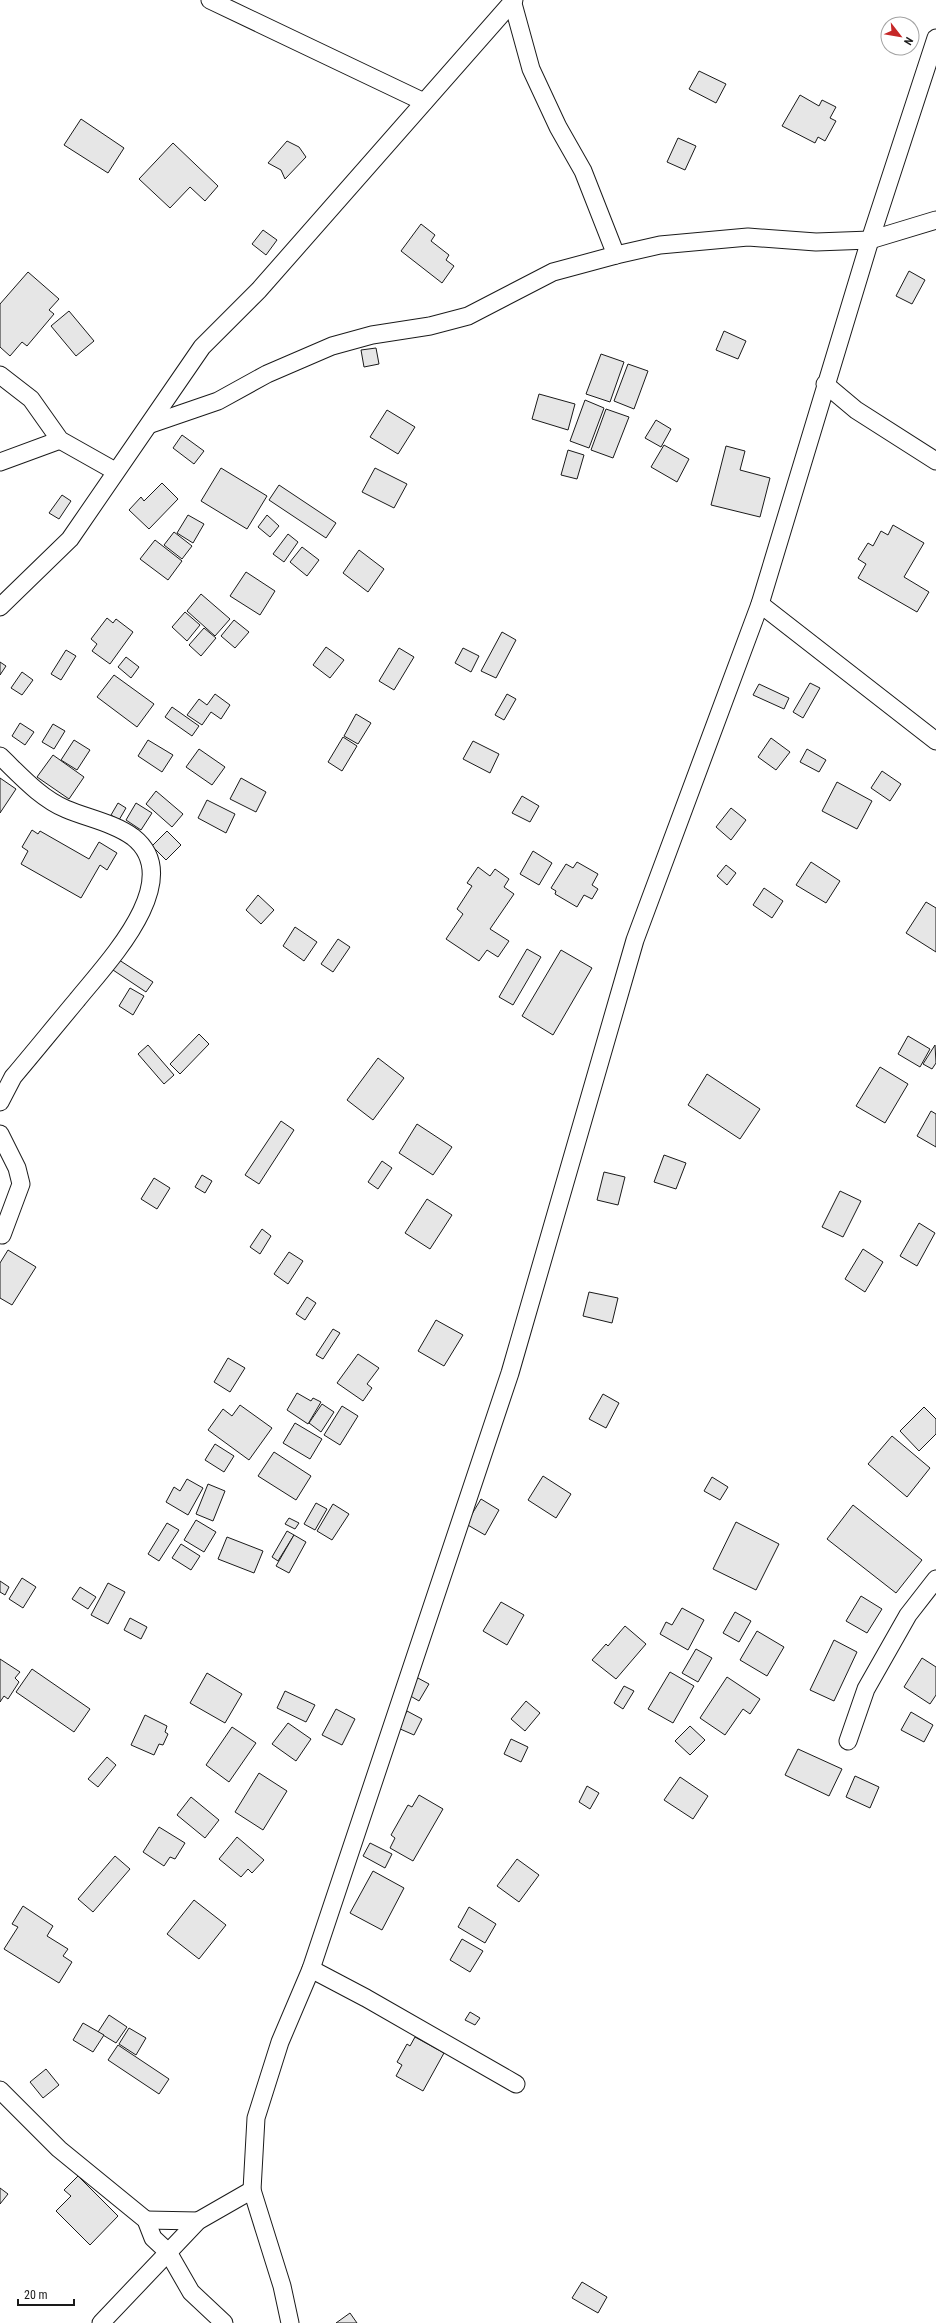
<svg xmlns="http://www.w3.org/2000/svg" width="936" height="2323" font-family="'Roboto Condensed',sans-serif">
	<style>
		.building { fill: #e6e6e6; stroke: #1a1a1a }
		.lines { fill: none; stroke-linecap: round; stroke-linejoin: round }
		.street-casing { stroke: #1a1a1a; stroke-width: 19 }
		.street { stroke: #fff; stroke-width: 17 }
	</style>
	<rect width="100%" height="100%" fill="#fff"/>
	<g class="building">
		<path d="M699,71L726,84L716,103L689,89Z"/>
		<path d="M800,95L819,106L822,100L836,107L830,118L836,121L825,141L818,137L815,143L782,126Z"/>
		<path d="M81,119L124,148L108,173L64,145Z"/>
		<path d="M678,138L696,146L685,170L667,162Z"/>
		<path d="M287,141L299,147L306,157L285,179L281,170L268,163Z"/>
		<path d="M173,143L218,186L205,201L190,187L170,208L139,179Z"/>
		<path d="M421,224L435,235L431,241L449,255L446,260L454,266L442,283L401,251Z"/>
		<path d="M263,230L277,240L266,255L252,244Z"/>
		<path d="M909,271L925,280L912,304L896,296Z"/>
		<path d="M28,272L59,299L49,310L54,314L27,346L22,342L10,356L0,347V304Z"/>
		<path d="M69,311L94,341L76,356L51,326Z"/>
		<path d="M724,331L746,341L738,359L716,350Z"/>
		<path d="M376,348L379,364L364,367L361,350Z"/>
		<path d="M601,354L624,362L610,402L586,394Z"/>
		<path d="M628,364L648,371L634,409L614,401Z"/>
		<path d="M539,394L575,404L568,430L532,419Z"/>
		<path d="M585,400L604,408L589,448L570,441Z"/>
		<path d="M606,409L629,417L613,458L591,450Z"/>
		<path d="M387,410L415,427L398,454L370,437Z"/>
		<path d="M656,420L671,429L661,447L645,438Z"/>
		<path d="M182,435L204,451L194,464L173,448Z"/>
		<path d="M664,445L689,459L677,482L651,467Z"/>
		<path d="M726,446L745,451L740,470L770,478L760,517L711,505Z"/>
		<path d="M568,450L584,455L577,479L561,475Z"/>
		<path d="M221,468L267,496L247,529L201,501Z"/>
		<path d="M375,468L407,484L394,508L362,492Z"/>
		<path d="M162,483L178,499L149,529L129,510L141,497L144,501Z"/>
		<path d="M279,485L336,523L326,538L269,500Z"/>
		<path d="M62,495L71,501L59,519L49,513Z"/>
		<path d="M188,515L204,524L193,543L177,533Z"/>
		<path d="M267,515L279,526L270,537L258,527Z"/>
		<path d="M893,525L924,543L904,577L929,592L917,612L858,578L866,564L858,559L868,543L873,546L881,531L888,535Z"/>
		<path d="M174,532L192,546L182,559L164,545Z"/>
		<path d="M288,534L298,542L284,562L273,554Z"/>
		<path d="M155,540L182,561L168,580L140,559Z"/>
		<path d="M302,547L319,560L307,576L290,562Z"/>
		<path d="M359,550L384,569L368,592L343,573Z"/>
		<path d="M246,572L275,591L260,615L230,596Z"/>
		<path d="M201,594L230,619L215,636L187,611Z"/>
		<path d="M185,612L200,625L187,641L172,627Z"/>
		<path d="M107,618L113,623L116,619L133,632L110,664L92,651L97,644L91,639Z"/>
		<path d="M234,620L249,632L235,648L221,636Z"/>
		<path d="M204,628L216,638L201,656L189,645Z"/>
		<path d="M502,632L516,640L496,678L481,671Z"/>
		<path d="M326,647L344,660L330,678L313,665Z"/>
		<path d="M399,648L414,657L394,690L379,681Z"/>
		<path d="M463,648L479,656L471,672L455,663Z"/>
		<path d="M66,650L76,656L61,680L51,674Z"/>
		<path d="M126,657L139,667L131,678L118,667Z"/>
		<path d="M0,662L6,666L0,675Z"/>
		<path d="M22,672L33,680L22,695L11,688Z"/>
		<path d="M114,675L154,704L137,727L97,697Z"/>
		<path d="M810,683L820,688L803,718L793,712Z"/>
		<path d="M759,684L789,698L784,709L753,695Z"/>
		<path d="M215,694L230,705L221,719L211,712L202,725L187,715L199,699L207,705Z"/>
		<path d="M507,694L516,699L504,720L495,715Z"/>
		<path d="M172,707L199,726L192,736L165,717Z"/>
		<path d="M356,714L371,723L358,744L344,736Z"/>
		<path d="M20,723L34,732L25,745L12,736Z"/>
		<path d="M53,724L65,731L54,749L42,742Z"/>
		<path d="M343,737L357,746L342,771L328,762Z"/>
		<path d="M771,738L790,752L776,770L758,757Z"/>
		<path d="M74,740L90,750L77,770L61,760Z"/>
		<path d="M148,740L173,755L162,772L138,756Z"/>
		<path d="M473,741L499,754L490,773L463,759Z"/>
		<path d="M199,749L225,767L212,785L186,767Z"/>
		<path d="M807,749L826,760L819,772L800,762Z"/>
		<path d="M53,755L84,777L69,799L37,777Z"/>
		<path d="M882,771L901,784L890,801L871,788Z"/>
		<path d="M0,778L16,789L0,813Z"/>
		<path d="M241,778L266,792L256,812L230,799Z"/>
		<path d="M837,782L872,801L857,829L822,811Z"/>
		<path d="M156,791L183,814L172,827L146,804Z"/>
		<path d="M522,796L539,806L530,822L512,813Z"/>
		<path d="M207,800L235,814L226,833L198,818Z"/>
		<path d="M118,803L126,808L119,820L111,815Z"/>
		<path d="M136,803L152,813L141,830L126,820Z"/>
		<path d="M731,808L746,820L731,840L716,827Z"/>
		<path d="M32,830L38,834L40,831L89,859L99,842L117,853L107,870L100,865L81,898L21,864L28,851L22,847Z"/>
		<path d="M167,831L181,845L166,860L152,846Z"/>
		<path d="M533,851L552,863L539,885L520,874Z"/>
		<path d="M577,862L598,874L592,885L598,889L592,899L584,895L577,907L555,894L556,891L551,888L566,864L573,868Z"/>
		<path d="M811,862L840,881L826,903L796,885Z"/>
		<path d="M726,865L736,873L727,885L717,876Z"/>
		<path d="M478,867L490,876L495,869L509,879L504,887L514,894L490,929L509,941L498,957L487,950L479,961L446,939L463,914L457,909L472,886L467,883Z"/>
		<path d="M764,888L783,901L772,918L753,905Z"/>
		<path d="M258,895L274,910L261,924L246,910Z"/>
		<path d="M926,902L936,908V952L906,933Z"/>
		<path d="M295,927L317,942L304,961L283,946Z"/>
		<path d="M338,939L350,947L333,972L321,964Z"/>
		<path d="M527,949L541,957L513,1005L499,997Z"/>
		<path d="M561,950L592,968L553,1035L522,1016Z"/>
		<path d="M116,958L153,982L146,992L110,968Z"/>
		<path d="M130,988L144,996L133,1015L119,1006Z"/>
		<path d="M199,1034L209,1044L180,1074L170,1064Z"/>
		<path d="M908,1036L930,1049L920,1067L898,1054Z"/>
		<path d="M148,1045L174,1075L164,1084L138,1054Z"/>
		<path d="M935,1045L936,1063L932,1069L923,1064Z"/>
		<path d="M378,1058L404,1078L373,1120L347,1100Z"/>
		<path d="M880,1067L908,1084L885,1123L856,1106Z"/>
		<path d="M707,1074L760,1109L740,1139L688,1105Z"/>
		<path d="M931,1111L936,1114V1147L917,1136Z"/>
		<path d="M281,1121L294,1130L259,1184L245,1175Z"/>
		<path d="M417,1124L452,1147L433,1175L399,1153Z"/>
		<path d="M664,1155L686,1163L676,1189L654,1182Z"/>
		<path d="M382,1161L392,1168L378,1189L368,1182Z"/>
		<path d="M604,1172L625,1177L618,1205L597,1200Z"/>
		<path d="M202,1175L212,1181L205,1193L195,1187Z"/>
		<path d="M154,1178L170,1188L157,1209L141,1199Z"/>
		<path d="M840,1191L861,1201L843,1237L822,1227Z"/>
		<path d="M427,1199L452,1215L430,1249L405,1233Z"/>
		<path d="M919,1223L935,1233L917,1266L900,1256Z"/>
		<path d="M262,1229L271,1236L260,1254L250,1247Z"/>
		<path d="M863,1249L883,1262L865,1292L845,1279Z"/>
		<path d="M8,1250L36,1267L12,1305L0,1298V1263Z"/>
		<path d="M289,1252L303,1261L288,1284L274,1274Z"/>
		<path d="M589,1292L618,1298L612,1323L583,1316Z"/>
		<path d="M307,1297L316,1303L305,1320L296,1314Z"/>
		<path d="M436,1320L463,1335L444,1366L418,1351Z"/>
		<path d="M333,1329L340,1333L323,1359L316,1355Z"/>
		<path d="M358,1354L379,1368L367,1384L372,1388L363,1401L337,1383Z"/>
		<path d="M228,1358L245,1368L230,1392L214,1382Z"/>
		<path d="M297,1393L311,1401L313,1398L321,1402L308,1424L287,1410Z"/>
		<path d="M603,1394L619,1403L606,1428L589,1419Z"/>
		<path d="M322,1404L334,1412L321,1432L309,1423Z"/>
		<path d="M240,1405L272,1428L249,1460L208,1430L223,1409L232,1416Z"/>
		<path d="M342,1406L358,1416L340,1445L324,1435Z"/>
		<path d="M924,1407L936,1419V1434L919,1451L900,1431Z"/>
		<path d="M295,1423L322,1439L310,1459L283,1443Z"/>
		<path d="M892,1436L930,1468L907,1497L868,1464Z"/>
		<path d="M215,1444L234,1456L224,1472L205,1460Z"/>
		<path d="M274,1452L311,1476L296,1500L258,1476Z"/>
		<path d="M543,1476L571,1494L556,1518L528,1500Z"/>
		<path d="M712,1477L728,1487L720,1500L704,1491Z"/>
		<path d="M187,1479L203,1488L188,1515L166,1502L174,1487L180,1491Z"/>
		<path d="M208,1484L225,1491L213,1521L196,1514Z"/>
		<path d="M481,1499L499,1510L485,1535L466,1524Z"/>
		<path d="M316,1503L327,1509L315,1530L304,1524Z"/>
		<path d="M333,1504L349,1514L332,1540L317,1531Z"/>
		<path d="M853,1505L922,1560L896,1593L827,1539Z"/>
		<path d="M289,1518L299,1523L295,1529L285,1524Z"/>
		<path d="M196,1520L216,1532L204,1552L184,1540Z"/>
		<path d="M736,1522L779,1544L756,1590L713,1569Z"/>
		<path d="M167,1523L179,1530L159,1561L148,1554Z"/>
		<path d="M287,1531L294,1535L278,1561L272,1557Z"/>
		<path d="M294,1535L306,1542L289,1573L276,1566Z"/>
		<path d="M227,1537L263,1551L254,1573L218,1559Z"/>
		<path d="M181,1544L200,1556L191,1570L172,1558Z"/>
		<path d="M22,1578L36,1587L23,1608L9,1599Z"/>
		<path d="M0,1581L9,1587L5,1595L0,1592Z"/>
		<path d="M108,1583L125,1592L108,1624L91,1615Z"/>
		<path d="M80,1587L96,1597L88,1609L72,1599Z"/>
		<path d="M861,1596L882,1609L867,1633L846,1621Z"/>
		<path d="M501,1602L524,1615L507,1645L483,1631Z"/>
		<path d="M682,1608L704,1620L688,1650L660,1634L666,1622L672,1625Z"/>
		<path d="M735,1612L751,1621L739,1642L723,1633Z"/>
		<path d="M130,1618L147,1627L141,1639L124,1630Z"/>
		<path d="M625,1626L646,1644L616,1679L592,1660L606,1644L608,1646Z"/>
		<path d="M757,1631L784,1647L767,1676L740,1660Z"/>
		<path d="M834,1640L857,1652L834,1701L810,1690Z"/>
		<path d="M696,1649L712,1658L698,1682L682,1673Z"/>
		<path d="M922,1658L936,1667V1695L930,1704L904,1687Z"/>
		<path d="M0,1659L20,1672L15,1678L19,1682L8,1699L4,1696L0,1702Z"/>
		<path d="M32,1669L90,1709L74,1732L16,1692Z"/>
		<path d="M670,1672L694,1686L673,1723L648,1709Z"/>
		<path d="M207,1673L242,1694L225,1723L190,1703Z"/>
		<path d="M416,1677L429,1684L419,1701L407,1694Z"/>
		<path d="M727,1677L760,1699L750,1714L743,1709L725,1735L700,1718Z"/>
		<path d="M624,1686L634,1691L623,1709L614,1703Z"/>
		<path d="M285,1691L315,1705L306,1722L277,1708Z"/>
		<path d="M526,1701L540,1713L525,1731L511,1719Z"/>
		<path d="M336,1709L355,1719L342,1745L322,1735Z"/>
		<path d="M407,1711L422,1719L414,1735L398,1728Z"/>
		<path d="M911,1712L933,1725L924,1742L901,1730Z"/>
		<path d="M145,1715L167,1726L165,1732L168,1734L163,1745L159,1744L154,1755L131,1745Z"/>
		<path d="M288,1723L311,1739L296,1761L272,1744Z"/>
		<path d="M690,1726L705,1740L690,1755L675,1741Z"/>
		<path d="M232,1727L256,1743L229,1782L206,1765Z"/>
		<path d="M511,1739L528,1747L521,1762L504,1754Z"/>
		<path d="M798,1749L842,1769L829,1796L785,1775Z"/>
		<path d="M107,1757L116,1765L98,1787L88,1779Z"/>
		<path d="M259,1773L287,1791L263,1830L235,1812Z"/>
		<path d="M855,1776L879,1787L870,1808L846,1797Z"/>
		<path d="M680,1777L708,1796L693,1819L664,1800Z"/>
		<path d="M587,1786L599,1793L590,1809L579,1802Z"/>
		<path d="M419,1795L443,1809L413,1861L390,1848L395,1838L391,1835L408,1805L412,1807Z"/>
		<path d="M191,1797L219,1820L205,1838L177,1815Z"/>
		<path d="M159,1827L185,1843L175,1859L170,1857L164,1866L143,1852Z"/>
		<path d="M237,1837L264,1860L252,1873L248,1869L241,1877L219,1859Z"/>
		<path d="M370,1843L392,1854L385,1868L363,1856Z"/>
		<path d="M115,1856L130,1869L93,1912L78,1899Z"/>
		<path d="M517,1859L539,1875L519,1902L497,1886Z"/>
		<path d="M373,1871L404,1888L382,1930L350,1913Z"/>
		<path d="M194,1900L226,1925L199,1959L167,1934Z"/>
		<path d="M23,1906L53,1926L47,1936L68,1949L63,1956L72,1962L59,1983L4,1949L18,1927L12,1924Z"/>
		<path d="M469,1907L496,1924L485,1943L458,1927Z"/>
		<path d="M462,1939L483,1951L470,1972L450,1960Z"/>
		<path d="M470,2012L480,2018L475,2025L465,2020Z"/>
		<path d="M109,2015L127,2027L116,2043L98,2032Z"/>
		<path d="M83,2023L104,2035L93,2052L73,2040Z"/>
		<path d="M129,2028L146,2038L136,2055L119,2044Z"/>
		<path d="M415,2037L444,2053L423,2091L396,2076L402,2065L397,2062L407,2044L410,2046Z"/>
		<path d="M118,2045L169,2079L159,2094L108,2060Z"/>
		<path d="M46,2069L59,2085L43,2098L30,2082Z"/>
		<path d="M78,2176L118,2216L90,2245L56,2211L71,2196L64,2190Z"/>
		<path d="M0,2188L8,2194L0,2204Z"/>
		<path d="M582,2282L607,2297L598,2313L572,2298Z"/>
		<path d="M350,2313L357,2323H336Z"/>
	</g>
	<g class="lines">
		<g class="street-casing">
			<g id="street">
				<path d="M210,0L424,102"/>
				<path d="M512,0L531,69L558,127L583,171L616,255"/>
				<path d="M0,375L31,399L60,440L115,471"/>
				<path d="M825,384L856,410L936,461"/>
				<path d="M151,424L218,401L267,374L332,346L372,335L430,326L468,316L553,272L616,255L660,245L748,237L816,242L870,240L936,220"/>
				<path d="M0,462L60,440"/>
				<path d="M760,604L936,741"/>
				<path d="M0,607L70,539L202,347L259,290L514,0"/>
				<path d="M0,756C20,775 40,798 66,809C87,818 114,823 133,837C188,880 105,965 77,1000C56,1025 35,1051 13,1077L0,1102"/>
				<path d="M0,1134L17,1168L21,1184L2,1235"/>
				<path d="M848,1741L866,1689L908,1615L936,1579"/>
				<path d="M311,1969L366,1998L516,2084"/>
				<path d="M0,2090L59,2149L146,2220L153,2238L168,2252L191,2292L224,2323"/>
				<path d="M146,2220L198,2221"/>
				<path d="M101,2323L198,2221L252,2190"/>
				<path d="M290,2323L282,2286L252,2190L256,2118L280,2042L311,1969L510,1373L635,940L760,604L870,240L936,38"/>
			</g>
		</g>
		<use href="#street" class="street"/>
	</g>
	<g transform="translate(900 36) rotate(121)"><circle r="19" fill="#ffffff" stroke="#a3a3a3"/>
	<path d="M0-3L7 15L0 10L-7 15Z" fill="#c62828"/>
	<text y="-6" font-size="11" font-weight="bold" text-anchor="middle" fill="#1a1a1a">N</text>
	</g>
	<path d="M18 2299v6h56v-6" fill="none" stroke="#1a1a1a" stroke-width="2"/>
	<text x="24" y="2299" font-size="12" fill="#1a1a1a" stroke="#ffffff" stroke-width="3" paint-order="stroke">20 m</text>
</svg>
